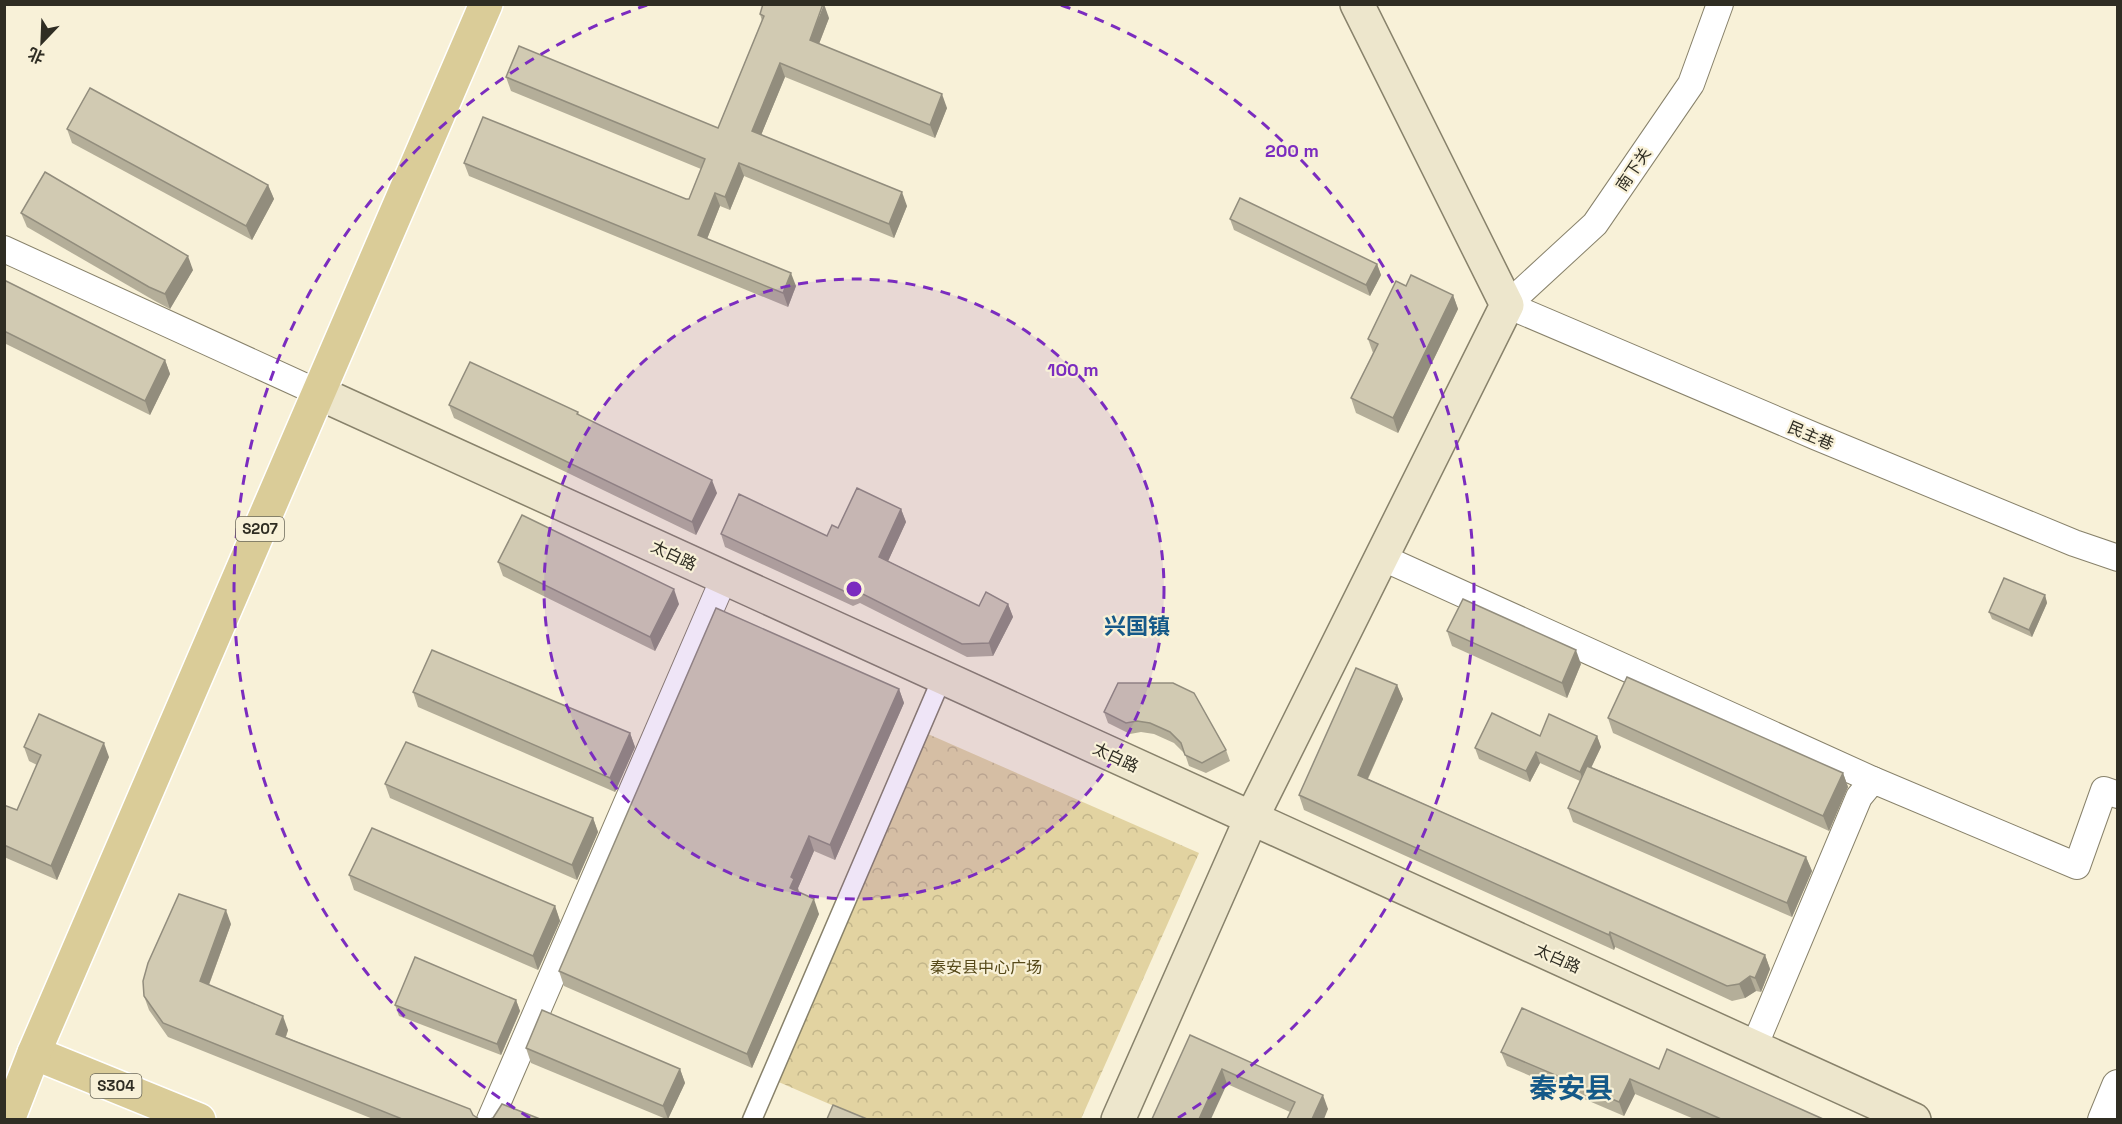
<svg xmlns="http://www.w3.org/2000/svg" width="2122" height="1124" font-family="'Space Grotesk','Noto Sans SC',sans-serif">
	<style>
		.forest { fill: url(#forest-crowns) }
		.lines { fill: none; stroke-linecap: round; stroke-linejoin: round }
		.pedestrian-casing { stroke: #88826b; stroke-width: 21 }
		.minor-casing { stroke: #88826b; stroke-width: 28 }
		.tertiary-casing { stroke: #88826b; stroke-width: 34 }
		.secondary-casing { stroke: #88826b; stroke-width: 36 }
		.primary-casing { stroke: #fff; stroke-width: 36 }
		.pedestrian { stroke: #fff; stroke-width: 18 }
		.minor { stroke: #fff; stroke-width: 26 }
		.tertiary { stroke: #fff; stroke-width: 32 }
		.secondary { stroke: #ede6cc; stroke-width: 33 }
		.primary { stroke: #dacc98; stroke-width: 33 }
		.wall { fill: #b4ae99 }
		.shaded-wall { fill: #928d7d }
		.building { fill: #d1cab2; stroke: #928d7d; stroke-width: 1.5 }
		.ring { fill: none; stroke: #7b2cbf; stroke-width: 3; stroke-dasharray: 10 8 }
		.labels { text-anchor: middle; stroke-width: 4.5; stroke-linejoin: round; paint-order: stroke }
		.shield { fill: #f8f1d8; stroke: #6b6859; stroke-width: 1.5 }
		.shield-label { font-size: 15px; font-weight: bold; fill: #2f2d23 }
		.street-label { font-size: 16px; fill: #2f2d23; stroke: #f8f1d8 }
		.park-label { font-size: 16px; fill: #564919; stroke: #f8f1d8 }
		.district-label { font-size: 22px; font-weight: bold; fill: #155988; stroke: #f8f1d8 }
		.town-label { font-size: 28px; font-weight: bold; fill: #155988; stroke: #f8f1d8 }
		.centre { fill: #7b2cbf; stroke: #f8f1d8; stroke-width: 3 }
		.ring-label { font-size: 18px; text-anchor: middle; font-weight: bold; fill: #7b2cbf; stroke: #f8f1d8; stroke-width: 4.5; stroke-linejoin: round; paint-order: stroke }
	</style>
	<defs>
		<pattern id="forest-crowns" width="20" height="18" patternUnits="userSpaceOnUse" patternTransform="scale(1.5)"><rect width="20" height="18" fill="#e2d3a1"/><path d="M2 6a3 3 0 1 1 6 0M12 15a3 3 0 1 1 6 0" fill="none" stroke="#c2b58a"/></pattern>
	</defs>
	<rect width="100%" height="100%" fill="#f8f1d8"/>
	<path class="forest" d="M928,734L1199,853L1081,1119H864L774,1080Z"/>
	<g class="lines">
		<g class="pedestrian-casing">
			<path id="pedestrian" d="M752,1120L942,678"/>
		</g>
		<g class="minor-casing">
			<g id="minor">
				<path d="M1720,4L1691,84L1595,224L1507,305L1817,437L2074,543L2118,558"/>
				<path d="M4,249L319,393"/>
				<path d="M1381,557L1873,780"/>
				<path d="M1754,1047L1859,797L1873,780L2077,866L2104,790L2118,795"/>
				<path d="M490,1120L724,578"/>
			</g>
		</g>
		<g class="tertiary-casing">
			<path id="tertiary" d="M2104,1120L2118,1086"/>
		</g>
		<g class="secondary-casing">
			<g id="secondary">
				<path d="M319,393L1914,1120"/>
				<path d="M1118,1120L1251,819L1507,305L1357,4"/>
			</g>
		</g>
		<g class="primary-casing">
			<g id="primary">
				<path d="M34,1053L199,1120"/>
				<path d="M8,1120L34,1053L486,4"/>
			</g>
		</g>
		<use href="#pedestrian" class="pedestrian"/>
		<use href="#minor" class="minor"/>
		<use href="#tertiary" class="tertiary"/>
		<use href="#secondary" class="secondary"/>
		<use href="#primary" class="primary"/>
	</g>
	<g class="wall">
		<path d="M760,14L829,18L819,44L947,108L935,138L785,77L761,135L907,206L894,238L744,176L730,210L720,206L707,239L796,286L788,307L469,176L464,163L686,199H689L701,169L511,91L506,77L718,128L762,21Z"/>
		<path d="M67,129L268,185L274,199L252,240L72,143Z"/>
		<path d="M21,213L193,270L170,309L155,301L27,227Z"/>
		<path d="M1230,219L1377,264L1381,275L1370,296L1234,230Z"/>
		<path d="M4,280L165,360L170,374L150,415L4,343Z"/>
		<path d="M1406,286L1453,295L1458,309L1398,433L1356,413L1351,398L1373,353L1368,339Z"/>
		<path d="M449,405L578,412L579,415L717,493L696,535L454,418Z"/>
		<path d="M901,509L906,522L888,561L979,606L1008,604L1013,617L993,656L967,657L860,603L853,606L725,547L721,534L827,536L838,528Z"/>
		<path d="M498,562L679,604L655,651L503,576Z"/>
		<path d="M2045,595L2047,603L2032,637L1992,619L1989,612Z"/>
		<path d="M1447,631L1581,664L1567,698L1452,646Z"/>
		<path d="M1118,683L1226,750L1230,761L1206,773L1189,766L1185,754L1174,743L1154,734L1141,732L1130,734L1108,723L1104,712Z"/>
		<path d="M1397,685L1403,699L1368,779L1765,955L1770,969L1761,992L1756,991L1745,998L1732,1001L1615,947L1614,950L1304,810L1299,795Z"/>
		<path d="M899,689L904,703L835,860L814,851L798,888L799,893L819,914L752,1068L564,986L559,971Z"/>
		<path d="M413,692L630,733L635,747L615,792L418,707Z"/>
		<path d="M1608,718L1843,773L1848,787L1829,831L1613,733Z"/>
		<path d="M1540,736H1597L1601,747L1591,767L1806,857L1812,871L1792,917L1573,822L1568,808L1580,781L1540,763L1530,782L1479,759L1475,748Z"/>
		<path d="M24,747L109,757L57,880L4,857V805L17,810L37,765L29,761Z"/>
		<path d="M385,784L593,818L598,832L577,880L390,798Z"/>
		<path d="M349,875L555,906L560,921L538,970L354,890Z"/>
		<path d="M231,924L209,985L288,1030L286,1037L473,1115L479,1119H373L168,1037L149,1010L144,996Z"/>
		<path d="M516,1000L520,1011L501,1055L399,1016L395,1005Z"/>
		<path d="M1190,1035L1328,1109L1290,1112L1227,1084Z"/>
		<path d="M526,1048L680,1069L685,1083L668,1119H666L531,1063Z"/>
		<path d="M1501,1052L1659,1069L1823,1119H1694L1635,1094L1624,1116L1507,1066Z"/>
	</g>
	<g class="shaded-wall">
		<path d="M824,4L829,18L815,54L810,40Z"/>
		<path d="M780,63L785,77L757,145L752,131Z"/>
		<path d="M942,94L947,108L935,138L930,125Z"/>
		<path d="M739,163L744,176L730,210L725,197Z"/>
		<path d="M268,185L274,199L252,240L246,226Z"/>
		<path d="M902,192L907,206L894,238L889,224Z"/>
		<path d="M715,193L720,206L703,249L698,235Z"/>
		<path d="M188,256L193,270L170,309L165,294Z"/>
		<path d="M1377,264L1381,275L1370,296L1366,285Z"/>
		<path d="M791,273L796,286L788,307L783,293Z"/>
		<path d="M1453,295L1458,309L1398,433L1393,418Z"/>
		<path d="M165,360L170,374L150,415L145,401Z"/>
		<path d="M712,480L717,493L696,535L692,522Z"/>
		<path d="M901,509L906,522L884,570L879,557Z"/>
		<path d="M674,589L679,604L655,651L650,637Z"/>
		<path d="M2045,595L2047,603L2032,637L2029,630Z"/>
		<path d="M1008,604L1013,617L993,656L989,643Z"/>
		<path d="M1576,650L1581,664L1567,698L1562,683Z"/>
		<path d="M1397,685L1403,699L1363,789L1358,775Z"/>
		<path d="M899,689L904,703L835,860L830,845Z"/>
		<path d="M630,733L635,747L615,792L610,778Z"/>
		<path d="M1597,736L1601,747L1584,783L1580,772Z"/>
		<path d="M104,743L109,757L57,880L51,866Z"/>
		<path d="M1536,752L1540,763L1530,782L1526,771Z"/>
		<path d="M1843,773L1848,787L1829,831L1823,816Z"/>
		<path d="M593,818L598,832L577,880L572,865Z"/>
		<path d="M809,836L814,851L798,888L799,893L790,888L791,877Z"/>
		<path d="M1806,857L1812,871L1792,917L1787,903Z"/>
		<path d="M814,899L819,914L752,1068L747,1054Z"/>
		<path d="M555,906L560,921L538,970L533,956Z"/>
		<path d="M226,910L231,924L205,995L200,981Z"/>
		<path d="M1610,932L1615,947L1614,950L1609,935Z"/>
		<path d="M1765,955L1770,969L1761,992L1755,978Z"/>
		<path d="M1750,976L1756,991L1745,998L1739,984Z"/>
		<path d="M516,1000L520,1011L501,1055L497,1044Z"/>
		<path d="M283,1016L288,1030L282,1047L276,1034Z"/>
		<path d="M680,1069L685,1083L668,1119L663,1106Z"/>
		<path d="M1222,1069L1227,1084L1211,1119H1199Z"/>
		<path d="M1630,1079L1635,1094L1624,1116L1619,1102Z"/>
		<path d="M1323,1095L1328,1109L1324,1119H1312Z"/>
	</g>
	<g class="building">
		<path d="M763,4H823L810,40L942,94L930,125L780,63L752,131L902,192L889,224L739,163L725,197L715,193L698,235L791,273L783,293L464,163L483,117L686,199H689L705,159L506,77L519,46L718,128L764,16L760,14Z"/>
		<path d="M90,88L268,185L246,226L67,129Z"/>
		<path d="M45,172L188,256L165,294L149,287L21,213Z"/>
		<path d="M1240,198L1377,264L1366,285L1230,219Z"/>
		<path d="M1411,275L1453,295L1393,418L1351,398L1378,344L1368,339L1396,281L1406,286Z"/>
		<path d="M4,280L165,360L145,401L4,331Z"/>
		<path d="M470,362L578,412L577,414L712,480L692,522L449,405Z"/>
		<path d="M857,488L901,509L879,557L979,606L986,592L1008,604L989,643L962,644L855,590L848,593L721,534L739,494L827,536L832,525L838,528Z"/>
		<path d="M522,515L674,589L650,637L498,562Z"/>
		<path d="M2004,578L2045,595L2029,630L1989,612Z"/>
		<path d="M1463,599L1576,650L1562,683L1447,631Z"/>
		<path d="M716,608L899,689L830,845L809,836L791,877L794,879L790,888L814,899L747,1054L559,971Z"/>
		<path d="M432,650L630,733L610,778L413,692Z"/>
		<path d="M1356,668L1397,685L1358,775L1765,955L1755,978L1750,976L1739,984L1727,986L1610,932L1609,935L1299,795Z"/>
		<path d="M1627,677L1843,773L1823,816L1608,718Z"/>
		<path d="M1118,683H1173L1194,693L1226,750L1202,763L1185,755L1181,743L1170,732L1150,723L1137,721L1126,723L1104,712Z"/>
		<path d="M1492,713L1540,736L1549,714L1597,736L1580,772L1536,752L1526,771L1475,748Z"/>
		<path d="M39,714L104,743L51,866L4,845V805L17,810L41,755L24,747Z"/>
		<path d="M406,742L593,818L572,865L385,784Z"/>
		<path d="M1587,766L1806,857L1787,903L1568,808Z"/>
		<path d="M372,828L555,906L533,956L349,875Z"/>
		<path d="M179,894L226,910L200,981L283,1016L276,1034L470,1109L473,1115L479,1119H402L163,1023L144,996L143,981L148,963Z"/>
		<path d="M415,957L516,1000L497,1044L395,1005Z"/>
		<path d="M1522,1008L1659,1069L1667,1049L1823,1119H1721L1630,1079L1619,1102L1501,1052Z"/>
		<path d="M542,1010L680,1069L663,1106L526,1048Z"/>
		<path d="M1190,1035L1323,1095L1312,1119H1287L1295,1102L1222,1069L1199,1119H1152Z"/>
		<path d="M502,1104L540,1119H490L493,1118Z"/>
		<path d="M833,1105L867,1119H827Z"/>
	</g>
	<circle cx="854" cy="589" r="310" fill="#7b2cbf" fill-opacity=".12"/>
	<g class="ring">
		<circle cx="854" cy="589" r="310"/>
		<path d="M530 1118A620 620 0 0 1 647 5M1061 5A620 620 0 0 1 1178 1118"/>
	</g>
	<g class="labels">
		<g class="shield">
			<rect x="236" y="517" width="48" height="24" rx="4.5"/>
			<rect x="90.5" y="1074" width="51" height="24" rx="4.5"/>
		</g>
		<g class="shield-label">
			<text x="260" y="534">S207</text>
			<text x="116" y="1091">S304</text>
		</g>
		<g class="street-label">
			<text transform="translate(1633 169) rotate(-56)" y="6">南下关</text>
			<text transform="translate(1811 435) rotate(23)" y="6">民主巷</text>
			<text transform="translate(674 555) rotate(25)" y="6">太白路</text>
			<text transform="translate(1116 757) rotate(25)" y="6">太白路</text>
			<text transform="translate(1558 958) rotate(24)" y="6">太白路</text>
		</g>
		<g class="park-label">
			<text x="986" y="973">秦安县中心广场</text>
		</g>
		<g class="district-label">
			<text x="1137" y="634">兴国镇</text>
		</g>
		<g class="town-label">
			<text x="1571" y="1098">秦安县</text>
		</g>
	</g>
	<circle cx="854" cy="589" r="9" class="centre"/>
	<g class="ring-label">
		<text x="1292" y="157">200 m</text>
		<text x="1073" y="376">100 m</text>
	</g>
	<rect width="2122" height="1124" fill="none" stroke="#2f2d23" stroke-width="12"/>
	<g transform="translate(42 42) rotate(203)" stroke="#f8f1d8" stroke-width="4.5" paint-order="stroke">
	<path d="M0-4.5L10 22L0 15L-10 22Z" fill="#2f2d23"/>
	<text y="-9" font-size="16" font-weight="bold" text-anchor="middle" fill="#2f2d23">北</text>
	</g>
</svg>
